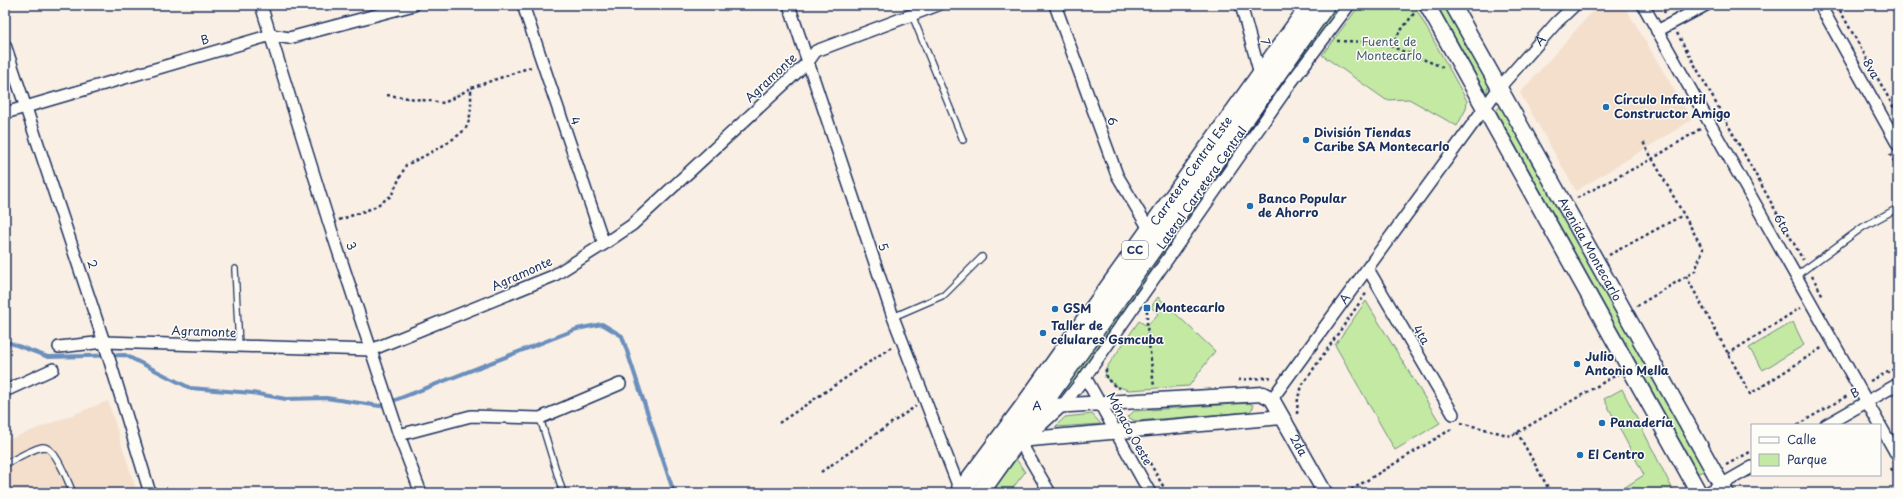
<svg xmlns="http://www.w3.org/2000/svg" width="1903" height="498" font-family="'Playpen Sans',sans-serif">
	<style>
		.built { fill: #f4dfcd }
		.green { fill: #c4e9a3; stroke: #708c80 }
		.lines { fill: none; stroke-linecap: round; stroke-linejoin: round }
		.stream { stroke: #6b8fbd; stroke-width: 4 }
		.service-casing { stroke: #1b2f5e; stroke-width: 8 }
		.minor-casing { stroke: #1b2f5e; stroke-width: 14 }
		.tertiary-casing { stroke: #1b2f5e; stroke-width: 17 }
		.secondary-casing { stroke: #1b2f5e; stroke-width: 18 }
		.primary-casing { stroke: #1b2f5e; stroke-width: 20 }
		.path { stroke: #1b2f5e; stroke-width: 2.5; stroke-dasharray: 3 3; stroke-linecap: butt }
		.service { stroke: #fdfcf7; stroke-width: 5.5 }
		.minor { stroke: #fdfcf7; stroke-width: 11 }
		.tertiary { stroke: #fdfcf7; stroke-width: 14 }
		.secondary { stroke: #fdfcf7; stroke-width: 15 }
		.primary { stroke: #fdfcf7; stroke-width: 17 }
		.poi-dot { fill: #1f6fb2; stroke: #fdfcf7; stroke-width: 1.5 }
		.labels { text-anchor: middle; stroke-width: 3; stroke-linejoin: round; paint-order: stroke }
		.shield { fill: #fdfcf7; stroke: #5f6c8c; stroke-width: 1 }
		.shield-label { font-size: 11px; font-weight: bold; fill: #1b2f5e }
		.street-label { font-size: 12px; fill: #1b2f5e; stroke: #fdfcf7 }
		.park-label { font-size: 12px; fill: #455e6f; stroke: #fdfcf7 }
		.poi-label { font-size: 12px; font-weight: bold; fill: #1b2f5e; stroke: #fdfcf7; text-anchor: start }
	</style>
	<rect width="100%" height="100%" fill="#f9efe4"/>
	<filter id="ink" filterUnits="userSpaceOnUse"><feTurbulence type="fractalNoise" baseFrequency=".025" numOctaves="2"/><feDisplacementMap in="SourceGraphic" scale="8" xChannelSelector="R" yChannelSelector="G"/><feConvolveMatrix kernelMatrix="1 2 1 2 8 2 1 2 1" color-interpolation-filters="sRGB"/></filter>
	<g filter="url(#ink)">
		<g class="built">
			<path d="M1598,5H1624L1692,120L1576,191L1520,93Z"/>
			<path d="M108,401L137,493H5V441Z"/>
		</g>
		<g class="green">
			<path d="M1335,5H1343L1166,249L1066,392H1060Z"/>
			<path d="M1360,5H1414L1467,101L1466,109L1457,126L1409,99L1386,100L1322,55Z"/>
			<path d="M1437,5H1445L1489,84L1486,93Z"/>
			<path d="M1501,105L1705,471L1698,473L1496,111Z"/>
			<path d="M1158,297L1215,351L1189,386L1129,390L1115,386L1106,378L1105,370L1139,321L1147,326L1158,314L1151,307Z"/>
			<path d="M1366,301L1440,423L1395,450L1335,345Z"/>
			<path d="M1793,322L1804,345L1763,370L1749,348Z"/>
			<path d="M1622,389L1674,492L1673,493H1621L1619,491L1644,475L1604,399Z"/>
			<path d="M1249,403L1253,405V408L1249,412L1135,421L1128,417L1134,411Z"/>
			<path d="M1092,414L1101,424L1055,427L1065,417Z"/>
			<path d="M1016,459L1025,472L1009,493H991Z"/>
		</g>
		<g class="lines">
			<path class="stream" d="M5,341L48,357L125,355L190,388L252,393L286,399L326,398L380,406L577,329L602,324L622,336L674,493"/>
			<g class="service-casing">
				<g id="service">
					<path d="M912,15L963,140"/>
					<path d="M235,269L239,346"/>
					<path d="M1796,276L1863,227L1898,208"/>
					<path d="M893,317L944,295L982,257"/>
					<path d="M540,418L563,493"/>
					<path d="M5,464C14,460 33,448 43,447C56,447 68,482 73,493"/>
				</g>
			</g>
			<g class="minor-casing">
				<g id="minor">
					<path d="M261,5L329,223L399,435L421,493"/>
					<path d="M523,5L604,244"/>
					<path d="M789,5L893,317L961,493"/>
					<path d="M1055,5L1117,175L1152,234"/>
					<path d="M1241,5L1260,74L1263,77"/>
					<path d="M1643,5L1898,457"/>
					<path d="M1820,5L1898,145"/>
					<path d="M1657,31L1706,5"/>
					<path d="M5,45L104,342L150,493"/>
					<path d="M5,113L271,35L289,38L414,5"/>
					<path d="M1368,269L1453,414"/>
					<path d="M59,347L104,342L371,350L553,276L604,244L632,225L808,62L816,51L938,5"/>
					<path d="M1085,377L1150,493"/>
					<path d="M5,391L53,369"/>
					<path id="s1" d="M1272,399L1499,88L1557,22L1575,5"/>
					<path d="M1826,425L1898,384"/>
					<path d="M399,435L471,416L540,418L620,384"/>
					<path d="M1027,438L1063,405L1085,377L1290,84L1349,5"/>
					<path d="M1019,440L1050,493"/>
					<path d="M1707,493L1752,467"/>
				</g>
			</g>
			<g class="tertiary-casing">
				<g id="tertiary">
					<path id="s2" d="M1034,407L1263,394L1272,399L1325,493"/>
					<path d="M1012,438L1019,440L1282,417"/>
				</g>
			</g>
			<g class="secondary-casing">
				<g id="secondary">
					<path d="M1427,5L1699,493"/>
					<path id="s3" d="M1453,5L1726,493"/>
				</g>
			</g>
			<g class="primary-casing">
				<g id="primary">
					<path id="s4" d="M959,493L1023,407L1310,5"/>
					<path d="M980,493L1326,5"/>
				</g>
			</g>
			<g class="path">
				<path d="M1661,5L1665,13"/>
				<path d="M1837,5L1898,115"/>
				<path d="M1587,9L1591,5"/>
				<path d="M1677,33L1803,260"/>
				<path d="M1337,41L1380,42L1445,68"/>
				<path d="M1393,46L1396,37L1415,12"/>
				<path d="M387,95L444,103L471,88"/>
				<path d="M1890,154L1898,168"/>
				<path d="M1577,198L1652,159L1700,129"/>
				<path d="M339,220L373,208L391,196L406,165C419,159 461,138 467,126C472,114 471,101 471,88L531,67"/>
				<path d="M1609,255L1683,215"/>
				<path d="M1686,276L1750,394L1823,347"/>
				<path d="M1812,276L1823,296"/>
				<path d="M1637,306L1695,271L1703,249L1643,142"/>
				<path d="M1147,310V326L1154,387"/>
				<path d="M1728,354L1800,308"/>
				<path d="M1106,369V378L1115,386L1120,388"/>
				<path d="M1238,380L1273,377"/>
				<path d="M1870,381L1898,367"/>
				<path d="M1297,414L1298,397L1303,384L1367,292"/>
				<path d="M779,423L893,346"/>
				<path d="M1461,423L1511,436L1618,374"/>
				<path d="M1797,425L1849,395"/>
				<path d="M1517,432L1551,493"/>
				<path d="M1138,442L1167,493"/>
				<path d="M1726,465L1752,451"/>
				<path d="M1891,468L1898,481"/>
				<path d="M821,472L916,406"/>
				<path d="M1346,493L1450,430L1452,426"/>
			</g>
			<use href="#service" class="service"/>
			<use href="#minor" class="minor"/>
			<use href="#tertiary" class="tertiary"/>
			<use href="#secondary" class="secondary"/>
			<use href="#primary" class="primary"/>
		</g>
	</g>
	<g class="poi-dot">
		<circle cx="1606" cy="107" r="4"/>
		<circle cx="1306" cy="140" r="4"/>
		<circle cx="1250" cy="206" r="4"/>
		<rect x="1143" y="304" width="8" height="8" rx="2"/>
		<circle cx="1055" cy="309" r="4"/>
		<circle cx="1043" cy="333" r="4"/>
		<circle cx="1577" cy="364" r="4"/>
		<circle cx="1602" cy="423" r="4"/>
		<circle cx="1580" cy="455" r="4"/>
	</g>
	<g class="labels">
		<rect class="shield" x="1122" y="241" width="26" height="18" rx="3"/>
		<g class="shield-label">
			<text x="1135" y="254">CC</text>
		</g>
		<g class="street-label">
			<text transform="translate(205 40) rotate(-16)" y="4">B</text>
			<text dy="4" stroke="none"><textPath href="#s1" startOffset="448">A</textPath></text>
			<text transform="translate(1265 42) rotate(74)" y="4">7</text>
			<text transform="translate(1871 69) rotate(61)" y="4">8va</text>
			<text transform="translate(771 78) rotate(-43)" y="4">Agramonte</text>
			<text transform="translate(575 121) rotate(71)" y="4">4</text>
			<text transform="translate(1112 121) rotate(70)" y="4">6</text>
			<text dy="4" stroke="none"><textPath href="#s4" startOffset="397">Carretera Central Este</textPath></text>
			<text transform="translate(1202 188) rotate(-55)" y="4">Lateral Carretera Central</text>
			<text transform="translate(1782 224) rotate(60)" y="4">6ta</text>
			<text transform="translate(351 246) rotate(72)" y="4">3</text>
			<text transform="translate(883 247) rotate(72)" y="4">5</text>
			<text dy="4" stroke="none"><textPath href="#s3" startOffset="280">Avenida Montecarlo</textPath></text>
			<text transform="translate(92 264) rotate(72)" y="4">2</text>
			<text transform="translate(522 274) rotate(-24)" y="4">Agramonte</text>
			<text dy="4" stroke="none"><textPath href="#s1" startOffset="124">A</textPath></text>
			<text transform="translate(204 332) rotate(2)" y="4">Agramonte</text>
			<text transform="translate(1421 335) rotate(59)" y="4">4ta</text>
			<text transform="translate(1855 393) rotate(-29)" y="4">B</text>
			<text transform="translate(1037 406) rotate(-2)" y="4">A</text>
			<text transform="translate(1129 429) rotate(61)" y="4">Mónaco Oeste</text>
			<text dy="4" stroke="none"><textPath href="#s2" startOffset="293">2da</textPath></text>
		</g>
		<g class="park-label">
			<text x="1389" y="46">Fuente de<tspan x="1389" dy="14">Montecarlo</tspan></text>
		</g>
		<g class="poi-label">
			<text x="1614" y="104">Círculo Infantil<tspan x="1614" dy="14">Constructor Amigo</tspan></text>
			<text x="1314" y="137">División Tiendas<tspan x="1314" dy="14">Caribe SA Montecarlo</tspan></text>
			<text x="1258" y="203">Banco Popular<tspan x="1258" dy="14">de Ahorro</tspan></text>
			<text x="1155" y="312">Montecarlo</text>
			<text x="1063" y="313">GSM</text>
			<text x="1051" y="330">Taller de<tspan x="1051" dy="14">celulares Gsmcuba</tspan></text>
			<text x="1585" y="361">Julio<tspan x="1585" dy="14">Antonio Mella</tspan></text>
			<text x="1610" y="427">Panadería</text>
			<text x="1588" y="459">El Centro</text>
		</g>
	</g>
	<rect width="1903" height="498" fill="none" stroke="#fdfcf7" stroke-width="20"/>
	<rect x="10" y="10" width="1883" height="478" fill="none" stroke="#1b2f5e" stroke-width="1.5" filter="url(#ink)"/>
	<rect x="1751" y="424" width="130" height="52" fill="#fdfcf7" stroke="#a3aaba"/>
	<rect x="1759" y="437" width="20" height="6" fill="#fdfcf7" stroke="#a3aaba"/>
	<text x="1787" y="444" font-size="12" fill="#1b2f5e">Calle</text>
	<rect x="1759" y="454" width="20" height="12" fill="#c4e9a3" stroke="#a3aaba"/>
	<text x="1787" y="464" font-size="12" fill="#1b2f5e">Parque</text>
</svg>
